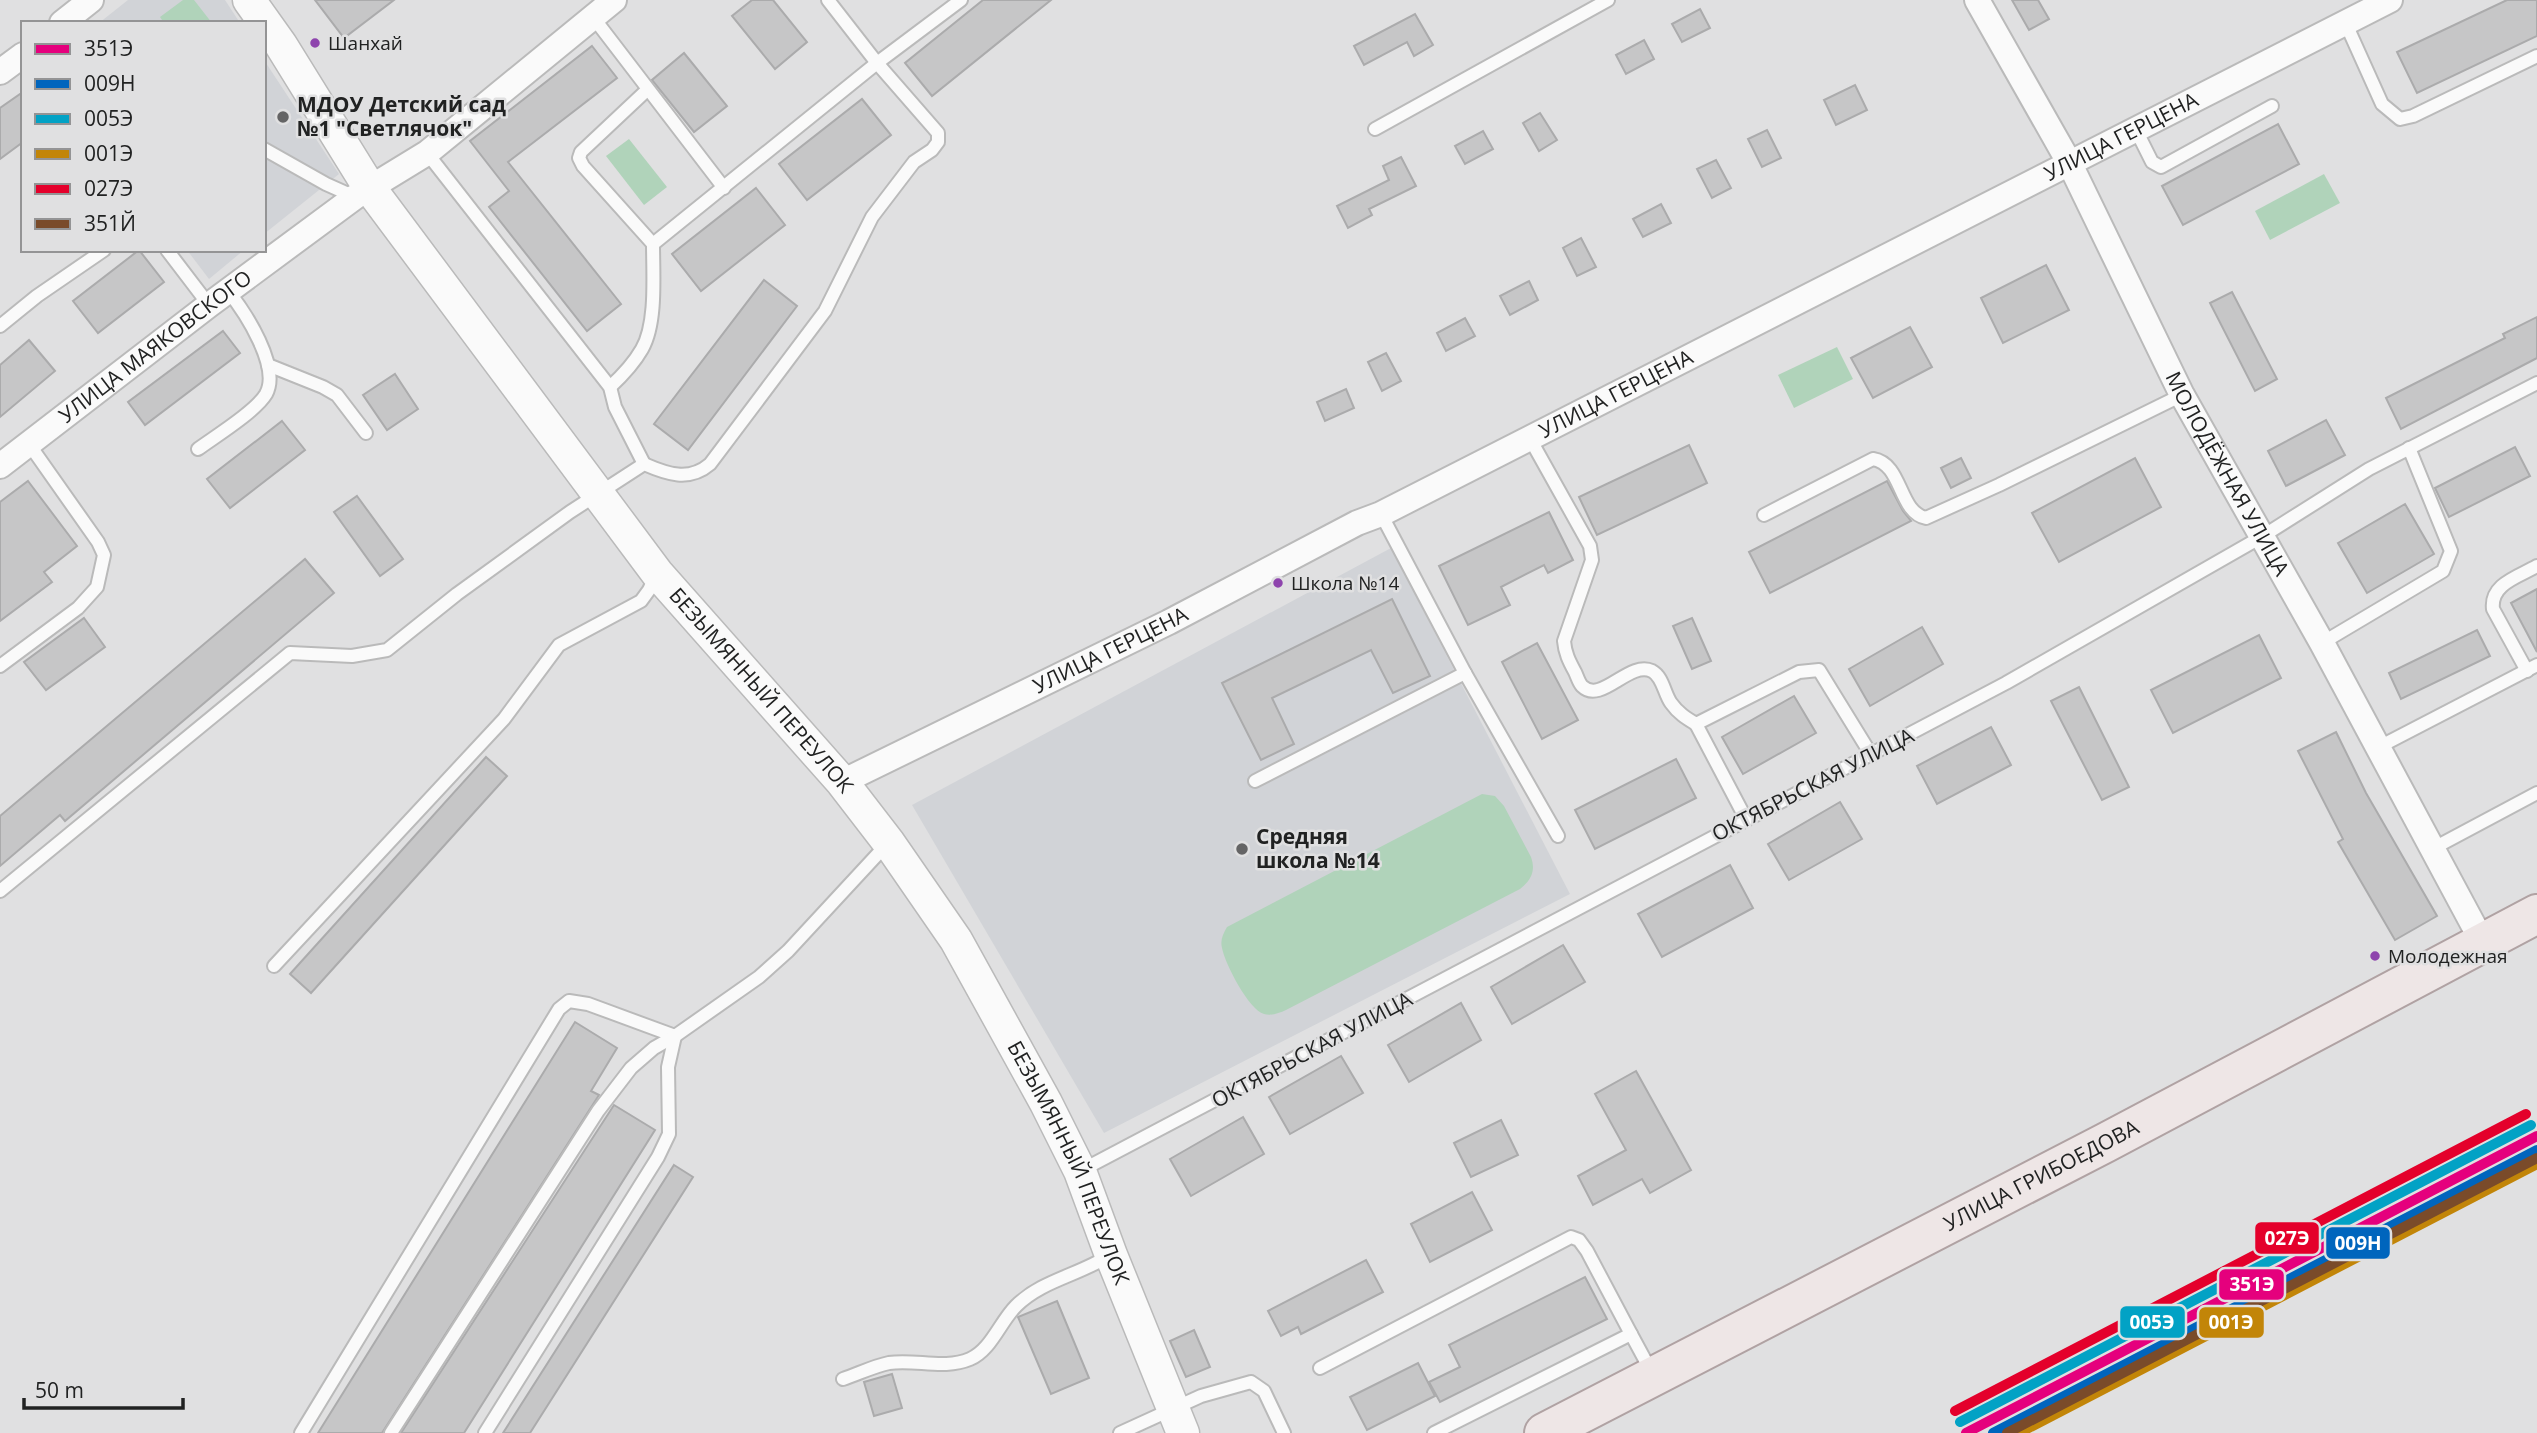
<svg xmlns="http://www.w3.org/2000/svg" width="2537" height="1433" font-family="'Open Sans',sans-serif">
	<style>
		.built { fill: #d1d3d7 }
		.green { fill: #b0d3ba }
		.building { fill: #c6c6c7; stroke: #ababac; stroke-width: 2 }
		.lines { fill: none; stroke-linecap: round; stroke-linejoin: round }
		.service-casing { stroke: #bababa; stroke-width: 16 }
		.minor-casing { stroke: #bababa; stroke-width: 28 }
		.tertiary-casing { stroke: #bababa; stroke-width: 35 }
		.primary-casing { stroke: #b0a2a3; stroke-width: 42 }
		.service { stroke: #fafafa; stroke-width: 12 }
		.minor { stroke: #fafafa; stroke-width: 24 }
		.tertiary { stroke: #fafafa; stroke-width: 32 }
		.primary { stroke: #eee6e6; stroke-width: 38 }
		.rail-1-casing { stroke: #e0e0e1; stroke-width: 16 }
		.rail-2-casing { stroke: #e0e0e1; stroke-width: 16 }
		.rail-3-casing { stroke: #e0e0e1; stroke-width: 16 }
		.rail-4-casing { stroke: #e0e0e1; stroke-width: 16 }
		.rail-5-casing { stroke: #e0e0e1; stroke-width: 16 }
		.rail-6-casing { stroke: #e0e0e1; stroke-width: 16 }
		.rail-1 { stroke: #e5007d; stroke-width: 10 }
		.rail-2 { stroke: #0065bd; stroke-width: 10 }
		.rail-3 { stroke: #02a2c5; stroke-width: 10 }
		.rail-4 { stroke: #c28508; stroke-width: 10 }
		.rail-5 { stroke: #e4002b; stroke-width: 10 }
		.rail-6 { stroke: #7a4b2a; stroke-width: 10 }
		.bus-dot { fill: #8e44ad; stroke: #e0e0e1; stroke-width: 2.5 }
		.poi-dot { fill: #646465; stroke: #e0e0e1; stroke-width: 2.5 }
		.labels { text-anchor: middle; stroke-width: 5; stroke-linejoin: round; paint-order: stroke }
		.bus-label { font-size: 19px; fill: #212222; stroke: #e0e0e1; text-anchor: start }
		.poi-label { font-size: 21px; font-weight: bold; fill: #212222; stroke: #e0e0e1; text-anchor: start }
		.street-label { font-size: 21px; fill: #212222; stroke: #e0e0e1 }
		.line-badge { stroke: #e0e0e1; stroke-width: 2.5 }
		.badge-label { font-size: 19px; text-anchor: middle; font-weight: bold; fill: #fff }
	</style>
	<rect width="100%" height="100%" fill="#e0e0e1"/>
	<g class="built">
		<path d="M128,0H225L240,23H99Z"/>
		<path d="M264,60L339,174L264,234Z"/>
		<path d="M187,250H244L209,279Z"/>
		<path d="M1391,548L1570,894L1104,1133L912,805Z"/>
	</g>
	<g class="green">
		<path d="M183,0H194L212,23H164L160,17Z"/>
		<path d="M629,139L667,187L644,205L606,156Z"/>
		<path d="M2324,174L2340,203L2270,240L2255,211Z"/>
		<path d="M1837,347L1853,379L1794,408L1778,375Z"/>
		<path d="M1482,794L1495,796L1504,806L1531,857C1536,871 1531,880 1520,889L1286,1010C1279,1013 1272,1016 1264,1014C1249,1010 1225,964 1222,948C1220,940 1223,934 1227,927Z"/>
	</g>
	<g class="building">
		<path d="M315,0H394L344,38Z"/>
		<path d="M752,0H773L807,42L775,69L732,16Z"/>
		<path d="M983,0H1051L932,96L905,63Z"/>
		<path d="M2012,0H2038L2049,19L2029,30Z"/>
		<path d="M2507,0H2537V36L2417,93L2397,52Z"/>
		<path d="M1700,9L1710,28L1682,42L1672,24Z"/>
		<path d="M1415,14L1433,45L1414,56L1407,42L1364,65L1354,46Z"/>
		<path d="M1644,40L1654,59L1626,74L1616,55Z"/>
		<path d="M592,46L617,78L508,162L621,304L587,331L489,207L509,191L470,141Z"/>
		<path d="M684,53L727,106L694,132L652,80Z"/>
		<path d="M1855,85L1867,110L1836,125L1824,100Z"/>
		<path d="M23,92V142L0,159V108Z"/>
		<path d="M862,99L891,135L807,200L779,164Z"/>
		<path d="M1540,113L1557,140L1539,151L1523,123Z"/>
		<path d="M2278,124L2299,164L2183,225L2162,186Z"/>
		<path d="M1767,130L1781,158L1762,167L1748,139Z"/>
		<path d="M1483,131L1493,149L1465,164L1455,146Z"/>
		<path d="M1401,157L1416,186L1369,209L1372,215L1348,228L1337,206L1389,180L1383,166Z"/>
		<path d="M1716,160L1731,188L1712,198L1697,169Z"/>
		<path d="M756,188L785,225L701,291L672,254Z"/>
		<path d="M1661,204L1671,223L1643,237L1633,219Z"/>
		<path d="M1581,238L1596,267L1577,276L1563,248Z"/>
		<path d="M139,250L164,282L98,333L73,301Z"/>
		<path d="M2046,265L2069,310L2003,343L1981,298Z"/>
		<path d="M764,280L797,306L688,450L654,424Z"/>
		<path d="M1529,281L1538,300L1510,315L1500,296Z"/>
		<path d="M2232,292L2277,379L2255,391L2210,303Z"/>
		<path d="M2537,317V358L2401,429L2386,398L2505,338L2503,334Z"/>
		<path d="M1465,318L1475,336L1446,351L1437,333Z"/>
		<path d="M1910,327L1932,367L1873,398L1851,358Z"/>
		<path d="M223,331L240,353L145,425L128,402Z"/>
		<path d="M29,340L55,371L0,417V365Z"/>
		<path d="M1386,353L1401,381L1382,391L1368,362Z"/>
		<path d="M395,374L418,409L387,430L363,395Z"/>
		<path d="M1346,389L1354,408L1325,421L1317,402Z"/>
		<path d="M2326,420L2345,455L2286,486L2268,451Z"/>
		<path d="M282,421L305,450L230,508L207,479Z"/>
		<path d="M1689,445L1707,483L1597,535L1579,497Z"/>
		<path d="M2515,447L2530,476L2449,517L2435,488Z"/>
		<path d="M1961,458L1971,478L1951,488L1941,468Z"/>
		<path d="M2135,458L2161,507L2059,562L2032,513Z"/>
		<path d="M28,481L77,546L44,572L52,582L0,621V502Z"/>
		<path d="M1887,481L1903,511L1911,521L1770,593L1749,552Z"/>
		<path d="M357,496L403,559L380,576L334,512Z"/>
		<path d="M2405,504L2434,554L2367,593L2338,543Z"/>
		<path d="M1549,512L1573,560L1548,573L1544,565L1501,587L1510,605L1468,625L1439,566Z"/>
		<path d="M305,559L334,593L65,821L60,815L0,866V816Z"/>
		<path d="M2537,589V652L2511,603Z"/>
		<path d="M1392,599L1430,676L1393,693L1371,650L1272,698L1294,744L1261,760L1222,683Z"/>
		<path d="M84,618L105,647L46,690L24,662Z"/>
		<path d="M1692,618L1711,661L1692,669L1673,626Z"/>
		<path d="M1922,627L1943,664L1870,706L1849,669Z"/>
		<path d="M2477,630L2490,656L2401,699L2389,673Z"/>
		<path d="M2259,635L2281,678L2173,733L2151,690Z"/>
		<path d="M1537,643L1578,720L1542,739L1502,662Z"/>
		<path d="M2079,687L2129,787L2102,800L2051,701Z"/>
		<path d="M1794,696L1816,733L1743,774L1722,737Z"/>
		<path d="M1991,727L2011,765L1937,804L1917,766Z"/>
		<path d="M2336,732L2366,793L2437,916L2395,940L2338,842L2343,839L2298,751Z"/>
		<path d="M486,757L507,776L311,993L290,974Z"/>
		<path d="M1676,759L1696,798L1595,849L1575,810Z"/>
		<path d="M1840,802L1862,839L1789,880L1768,844Z"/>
		<path d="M1730,865L1753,908L1662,957L1638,914Z"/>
		<path d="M1563,945L1585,982L1512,1024L1491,987Z"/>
		<path d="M1461,1003L1481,1040L1409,1082L1388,1045Z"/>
		<path d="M575,1022L617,1048L591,1091L599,1095L382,1433H318Z"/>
		<path d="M1341,1056L1363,1093L1290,1134L1269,1097Z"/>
		<path d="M1636,1071L1691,1170L1650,1193L1642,1179L1593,1205L1578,1176L1626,1150L1595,1094Z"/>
		<path d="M614,1105L655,1130L464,1433H401Z"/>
		<path d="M1243,1117L1264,1154L1191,1196L1170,1159Z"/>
		<path d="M1501,1120L1518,1155L1471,1177L1454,1143Z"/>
		<path d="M674,1165L693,1177L530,1433H503Z"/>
		<path d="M1472,1192L1492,1230L1430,1262L1411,1224Z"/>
		<path d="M1366,1260L1383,1292L1301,1334L1298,1327L1281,1336L1268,1311Z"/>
		<path d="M1585,1277L1607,1319L1440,1402L1429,1382L1460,1367L1449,1345Z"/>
		<path d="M1057,1301L1089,1378L1051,1394L1018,1317Z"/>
		<path d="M1194,1330L1210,1367L1186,1377L1170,1341Z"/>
		<path d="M1418,1363L1435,1396L1367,1430L1350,1397Z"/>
		<path d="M892,1374L902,1408L874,1416L864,1382Z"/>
	</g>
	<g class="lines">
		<g class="service-casing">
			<g id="service">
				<path d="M593,17L724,188"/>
				<path d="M2346,24L2382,104L2400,119L2413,116L2537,56"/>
				<path d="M1375,129L1608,0"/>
				<path d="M2136,130L2152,162L2161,167L2272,106"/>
				<path d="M264,149L326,184L355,197"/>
				<path d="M427,153L610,387L615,407L644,464"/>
				<path d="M653,244L877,63L961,0"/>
				<path d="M167,250L209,305"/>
				<path d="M0,326L37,296L104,250"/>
				<path d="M268,365L323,387L337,395L366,433"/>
				<path d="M610,387C623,375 634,363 642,349C657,323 653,274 653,244L583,166L579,158L581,152L647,90"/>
				<path d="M1529,437L1590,546L1592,560L1564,641C1565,653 1569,661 1575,672C1577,676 1579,683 1582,686C1601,705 1629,660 1652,671C1663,677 1664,693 1671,703C1678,713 1686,718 1696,724L1799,672L1819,670L1872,756"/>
				<path d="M198,449C216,436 256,411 266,394C281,367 245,312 228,291"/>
				<path d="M1381,514L1465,673L1558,836"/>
				<path d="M1764,515L1873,459C1903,464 1898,512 1926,518L1999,485L2182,395"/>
				<path d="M2322,643L2443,571L2451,551L2409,448"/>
				<path d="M0,666L78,608L97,587L104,555L98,542L29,444"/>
				<path d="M2527,671L2493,609C2490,584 2518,577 2537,566"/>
				<path d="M1696,724L1746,819"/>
				<path d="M2377,748L2537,665"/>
				<path d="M1255,781L1465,673"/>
				<path d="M2432,849L2537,793"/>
				<path d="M0,891L290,653L352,656L387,650L457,594L570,512L644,464C667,474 689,482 710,464L825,311L872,217L914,162L932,150L938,142V133L877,63L828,0"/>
				<path d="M274,966L504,719L559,645L641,601L649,590L657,573"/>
				<path d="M1082,1170L2006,683L2263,536L2369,469L2537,383"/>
				<path d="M1320,1368L1571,1237L1579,1240L1587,1251L1631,1334"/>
				<path d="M843,1379C858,1374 874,1366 889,1363C916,1359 944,1370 970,1359C991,1350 1000,1322 1016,1306C1042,1280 1080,1275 1110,1255"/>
				<path d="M301,1433L559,1009L569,1001L588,1004L675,1036"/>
				<path d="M391,1433L598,1111L631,1068L654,1048L675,1036L759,977L788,951L888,843"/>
				<path d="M485,1433L658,1157L669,1134L668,1067L675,1036"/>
				<path d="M1120,1433L1201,1396L1251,1382L1264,1391L1284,1433"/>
				<path d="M1434,1433L1631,1334L1651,1371"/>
			</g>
		</g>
		<g class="minor-casing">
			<g id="minor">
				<path id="s1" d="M1977,0L2070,164L2182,395L2322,643L2483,943"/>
				<path d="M62,23L91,0"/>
				<path d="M0,72L23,55"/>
				<path id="s2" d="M0,466L209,305L355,197L427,153L614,0"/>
				<path id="s3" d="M842,782L1169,622L1357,523L1381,514L2390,0"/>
			</g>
		</g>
		<g class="tertiary-casing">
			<g id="tertiary">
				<path id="s4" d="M249,0L281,45L369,187L657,573L842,782L889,843L956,940L1046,1103L1080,1171L1111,1255L1183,1433"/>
			</g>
		</g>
		<g class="primary-casing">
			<g id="primary">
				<path id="s5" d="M1544,1433L2105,1143L2537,914"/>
			</g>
		</g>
		<use href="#service" class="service"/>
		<use href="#minor" class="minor"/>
		<use href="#tertiary" class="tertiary"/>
		<use href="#primary" class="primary"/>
		<g class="rail-1-casing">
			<path id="rail-1" d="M1966,1433L2537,1136"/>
		</g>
		<g class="rail-2-casing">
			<path id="rail-2" d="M1993,1433L2537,1150"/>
		</g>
		<g class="rail-3-casing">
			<path id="rail-3" d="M1960,1422L2531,1125"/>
		</g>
		<g class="rail-4-casing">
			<path id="rail-4" d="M2019,1433L2537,1164"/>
		</g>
		<g class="rail-5-casing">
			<path id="rail-5" d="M1955,1411L2526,1114"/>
		</g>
		<g class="rail-6-casing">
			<path id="rail-6" d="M2007,1433L2537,1158"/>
		</g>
		<use href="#rail-1" class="rail-1"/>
		<use href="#rail-2" class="rail-2"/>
		<use href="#rail-3" class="rail-3"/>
		<use href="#rail-4" class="rail-4"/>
		<use href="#rail-5" class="rail-5"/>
		<use href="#rail-6" class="rail-6"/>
	</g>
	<g class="bus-dot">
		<circle cx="315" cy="43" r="6"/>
		<circle cx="1278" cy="583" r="6"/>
		<circle cx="2375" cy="956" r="6"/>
	</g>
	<g class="poi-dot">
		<circle cx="283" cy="117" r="7"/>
		<circle cx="1242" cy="849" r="7"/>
	</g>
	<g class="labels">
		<g class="bus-label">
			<text x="328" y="50">Шанхай</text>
			<text x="1291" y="590">Школа №14</text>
			<text x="2388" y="963">Молодежная</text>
		</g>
		<g class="poi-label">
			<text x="297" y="112">МДОУ Детский сад<tspan x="297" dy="24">№1 "Светлячок"</tspan></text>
			<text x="1256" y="844">Средняя<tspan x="1256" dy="24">школа №14</tspan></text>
		</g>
		<g class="street-label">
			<text dy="7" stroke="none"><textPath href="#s3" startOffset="1433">УЛИЦА ГЕРЦЕНА</textPath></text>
			<text dy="7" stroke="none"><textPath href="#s2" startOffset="196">УЛИЦА МАЯКОВСКОГО</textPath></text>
			<text dy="7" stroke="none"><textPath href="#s3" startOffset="866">УЛИЦА ГЕРЦЕНА</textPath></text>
			<text dy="7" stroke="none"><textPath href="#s1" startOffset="536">МОЛОДЁЖНАЯ УЛИЦА</textPath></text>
			<text dy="7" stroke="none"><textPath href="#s3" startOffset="299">УЛИЦА ГЕРЦЕНА</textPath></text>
			<text dy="7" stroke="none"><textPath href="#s4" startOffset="861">БЕЗЫМЯННЫЙ ПЕРЕУЛОК</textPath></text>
			<text transform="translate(1813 785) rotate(-27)" y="7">ОКТЯБРЬСКАЯ УЛИЦА</text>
			<text transform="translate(1312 1050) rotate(-28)" y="7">ОКТЯБРЬСКАЯ УЛИЦА</text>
			<text dy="7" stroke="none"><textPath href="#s4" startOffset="1428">БЕЗЫМЯННЫЙ ПЕРЕУЛОК</textPath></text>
			<text dy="7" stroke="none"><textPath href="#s5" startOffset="560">УЛИЦА ГРИБОЕДОВА</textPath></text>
		</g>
	</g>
	<g class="line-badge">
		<rect x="2254" y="1221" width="66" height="34" rx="7" fill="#e4002b"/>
		<rect x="2325" y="1226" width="66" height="34" rx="7" fill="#0065bd"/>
		<rect x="2218" y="1268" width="67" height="33" rx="7" fill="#e5007d"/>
		<rect x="2119" y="1305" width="67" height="34" rx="7" fill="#02a2c5"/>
		<rect x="2198" y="1306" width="67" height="33" rx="7" fill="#c28508"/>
	</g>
	<g class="badge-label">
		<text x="2287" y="1245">027Э</text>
		<text x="2358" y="1250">009Н</text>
		<text x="2252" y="1291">351Э</text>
		<text x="2152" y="1329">005Э</text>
		<text x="2231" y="1329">001Э</text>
	</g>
	<rect x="21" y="21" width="245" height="231" fill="#e0e0e1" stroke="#949495" stroke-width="2"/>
	<rect x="35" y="44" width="35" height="10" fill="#e5007d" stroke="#949495" stroke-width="2"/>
	<text x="84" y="56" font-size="21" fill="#212222">351Э</text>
	<rect x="35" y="79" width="35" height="10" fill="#0065bd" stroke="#949495" stroke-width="2"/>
	<text x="84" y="91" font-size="21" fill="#212222">009Н</text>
	<rect x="35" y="114" width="35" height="10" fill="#02a2c5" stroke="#949495" stroke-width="2"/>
	<text x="84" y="126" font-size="21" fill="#212222">005Э</text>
	<rect x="35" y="149" width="35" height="10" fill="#c28508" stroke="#949495" stroke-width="2"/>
	<text x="84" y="161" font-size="21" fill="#212222">001Э</text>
	<rect x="35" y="184" width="35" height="10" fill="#e4002b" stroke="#949495" stroke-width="2"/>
	<text x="84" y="196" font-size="21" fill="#212222">027Э</text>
	<rect x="35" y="219" width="35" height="10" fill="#7a4b2a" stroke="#949495" stroke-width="2"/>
	<text x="84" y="231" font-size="21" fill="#212222">351Й</text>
	<path d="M24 1398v10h159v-10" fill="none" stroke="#212222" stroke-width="3.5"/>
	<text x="35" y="1398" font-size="21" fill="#212222" stroke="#e0e0e1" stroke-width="5" paint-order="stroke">50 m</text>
</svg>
